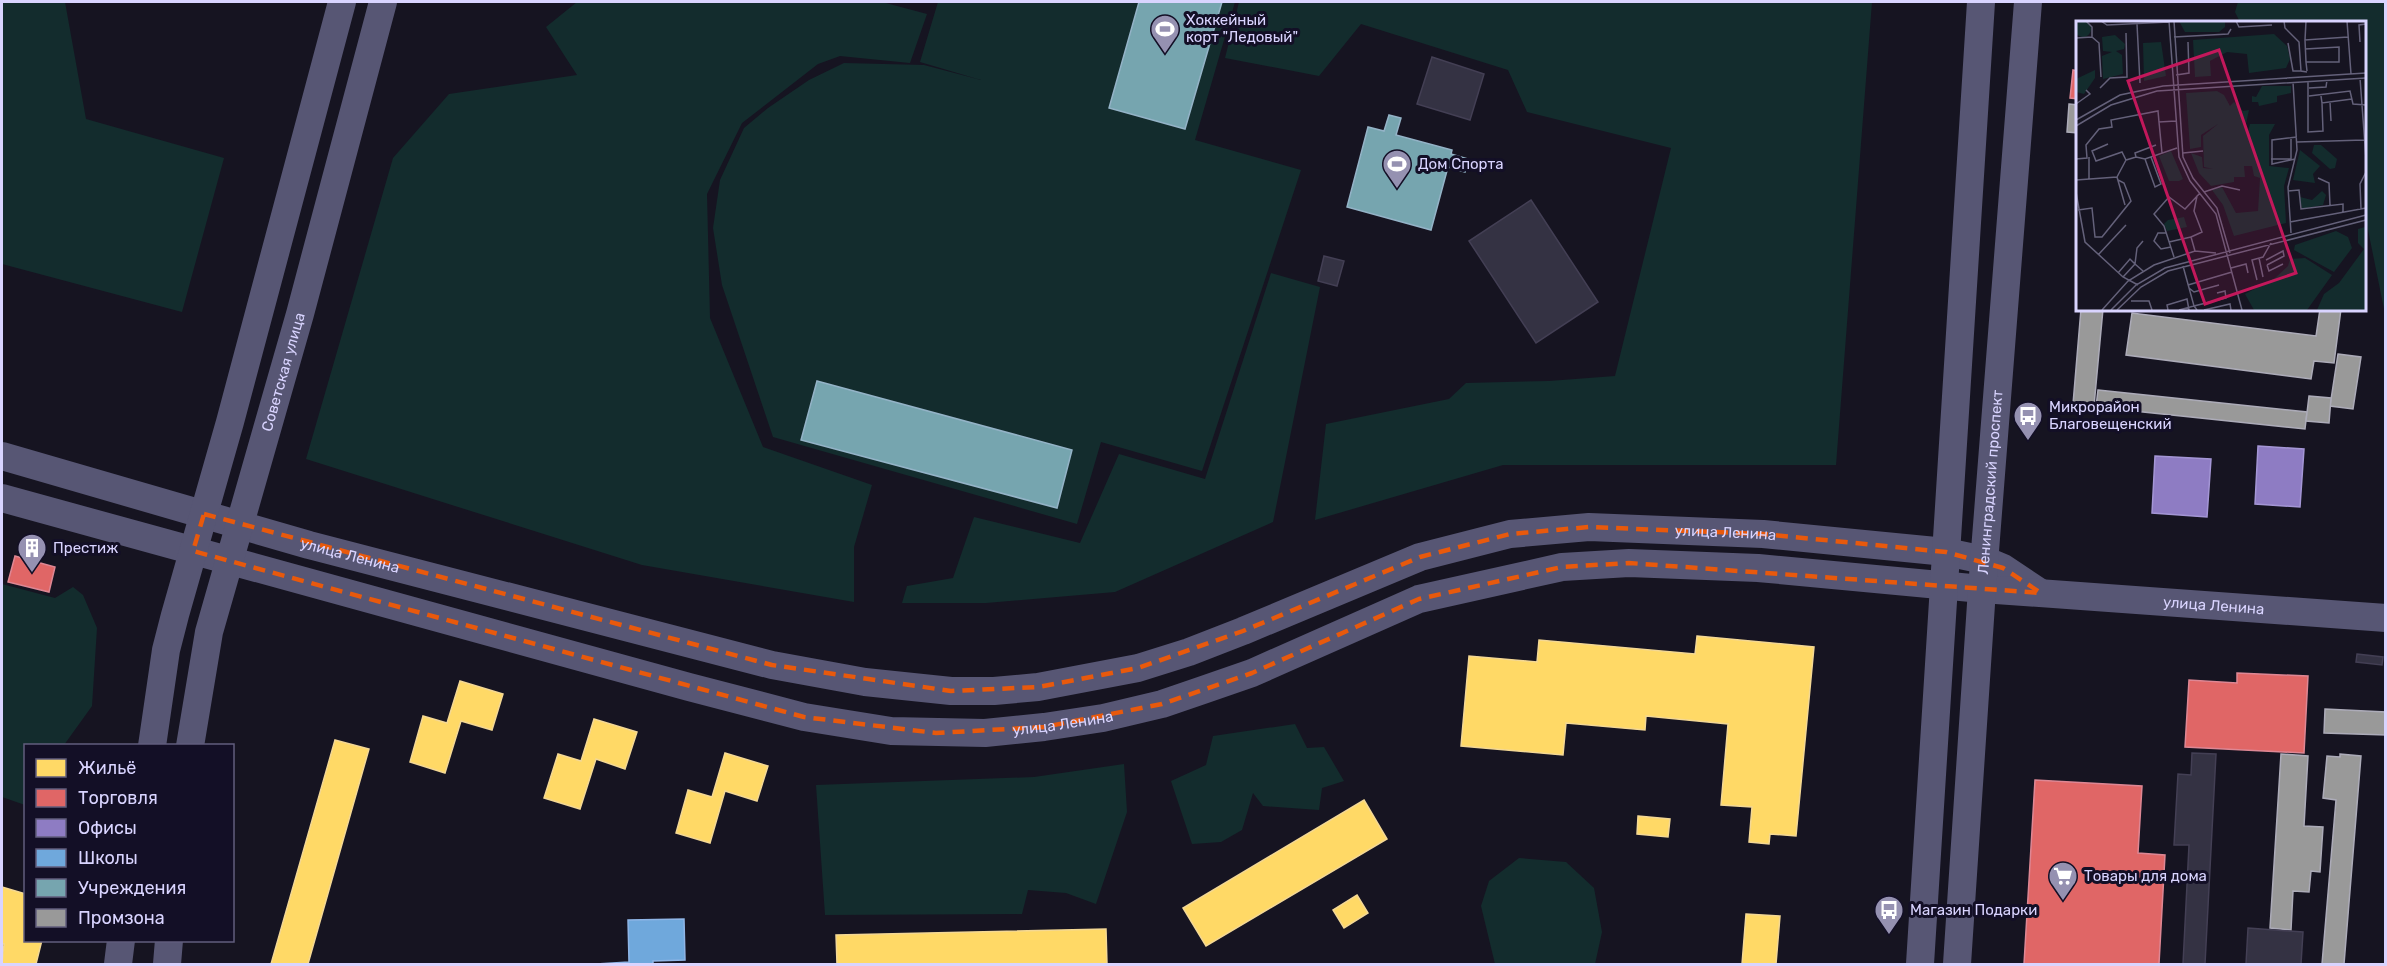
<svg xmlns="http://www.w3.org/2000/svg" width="2387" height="966" font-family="Rubik,sans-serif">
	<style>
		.green { fill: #132c2d }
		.homes { fill: #ffd966; stroke: #f4d894; stroke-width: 1.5 }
		.shops { fill: #e06666; stroke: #de8794; stroke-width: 1.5 }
		.offices { fill: #8e7cc3; stroke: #a496d5; stroke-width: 1.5 }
		.schools { fill: #6fa8dc; stroke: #8fb5e6; stroke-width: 1.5 }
		.public { fill: #76a5af; stroke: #94b3c7; stroke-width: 1.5 }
		.industry { fill: #999; stroke: #acabb8; stroke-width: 1.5 }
		.building { fill: #343243; stroke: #433f54; stroke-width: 1.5 }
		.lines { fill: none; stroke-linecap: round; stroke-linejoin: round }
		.secondary { stroke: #575674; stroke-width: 28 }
		.marked { fill: none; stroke: #e8590c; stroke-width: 4.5; stroke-dasharray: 12 8; stroke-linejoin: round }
		.labels { text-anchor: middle; stroke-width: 6; stroke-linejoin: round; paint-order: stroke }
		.poi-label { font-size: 15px; fill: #d9d4ff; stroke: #130f26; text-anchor: start }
		.street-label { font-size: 15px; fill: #d9d4ff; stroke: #130f26 }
		.inset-road { fill: none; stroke: #64617a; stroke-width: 1.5 }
		.view { fill: #c2185b; fill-opacity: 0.15; stroke: #c2185b; stroke-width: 3 }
		.inset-edge { fill: none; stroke: #d9d4ff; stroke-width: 3 }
	</style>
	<rect width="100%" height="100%" fill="#161421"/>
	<g class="green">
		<path d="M2,2H65L86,119L224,158L182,312L2,264Z"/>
		<path d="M577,2H882L927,14L910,63L840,56L818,64L742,123L707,194L710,318L763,447L872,485L854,547V602L642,565L306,459L393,158L449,94L577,75L546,27Z"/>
		<path d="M938,2H1235L1195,140L1301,170L1202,471L1101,442L1077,524L773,437L722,285L713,228L720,180L744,128L768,108L809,80L844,63L924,65L981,80L920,62Z"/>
		<path d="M1239,2H1872L1836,465H1503L1315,520L1326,424L1449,399L1466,383L1549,381L1615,376L1671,148L1527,112L1508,70L1361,24L1319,76L1225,58Z"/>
		<path d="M2238,2H2385V314L2365,215L2364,22H2240L2235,12Z"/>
		<path d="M1271,273L1320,287L1273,522L1115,592L986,603H902L907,586L953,578L974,517L1080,543L1119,454L1205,479Z"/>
		<path d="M2,584L55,598L73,587L83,595L97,628L92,706L64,745L26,746L25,805L2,797Z"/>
		<path d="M1295,724L1307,748L1324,747L1344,781L1322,788L1319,810L1263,806L1253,793L1242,830L1221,842L1192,844L1171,781L1206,765L1213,736Z"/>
		<path d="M1124,764L1127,812L1096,904L1066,893L1028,890L1022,914L825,915L816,785L1034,777Z"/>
		<path d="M1519,858L1566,862L1594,888L1602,932L1595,964H1495L1481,906L1489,881Z"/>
	</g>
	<g class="homes">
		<path d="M1697,636L1814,647L1796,836L1770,834L1769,844L1749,842L1752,807L1721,805L1728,724L1646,716L1645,730L1566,723L1563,755L1461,746L1469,656L1537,662L1539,640L1695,654Z"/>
		<path d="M460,681L503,694L492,730L461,721L445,773L410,762L423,716L447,723Z"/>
		<path d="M594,719L637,732L625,769L596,759L580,809L544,798L558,754L581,761Z"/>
		<path d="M335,740L369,749L308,964H271Z"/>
		<path d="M725,753L768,766L757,801L725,791L710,843L676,833L688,790L712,797Z"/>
		<path d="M1364,800L1387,839L1206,946L1183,908Z"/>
		<path d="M1638,816L1670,819L1668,837L1637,834Z"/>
		<path d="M2,887L26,894V940H42L36,964H2L4,944H2Z"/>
		<path d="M1357,895L1368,913L1344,928L1333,910Z"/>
		<path d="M1746,914L1780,916L1776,964H1742Z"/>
		<path d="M1106,929L1107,964H837L836,935Z"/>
	</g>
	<g class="shops">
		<path d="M2073,70L2078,71V99L2070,98Z"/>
		<path d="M15,556L55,567L49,592L8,582Z"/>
		<path d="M2237,673L2308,676L2304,753L2185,747L2189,680L2237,683Z"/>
		<path d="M2035,780L2142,786L2138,853L2165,855L2159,964H2024Z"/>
	</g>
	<g class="offices">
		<path d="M2258,446L2304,449L2300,507L2255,504Z"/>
		<path d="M2155,456L2211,459L2207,517L2152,513Z"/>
	</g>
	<path class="schools" d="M684,919L685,960L653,961V964H596L629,962L628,920Z"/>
	<g class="public">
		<path d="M1139,2H1222L1185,129L1109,108Z"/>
		<path d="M1389,115L1401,118L1396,135L1452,150L1451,154L1468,159L1465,172L1448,167L1431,230L1347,207L1368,127L1384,131Z"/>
		<path d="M817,381L1072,450L1057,508L801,440Z"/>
	</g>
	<g class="industry">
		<path d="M2069,104L2078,105V133L2067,132Z"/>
		<path d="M2081,309H2103L2094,406L2073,404Z"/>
		<path d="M2320,309H2341L2334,363L2314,361L2311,379L2126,355L2132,313L2316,336Z"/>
		<path d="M2338,354L2361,357L2353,409L2330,406Z"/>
		<path d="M2098,390L2307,412L2305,429L2096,407Z"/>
		<path d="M2309,396L2331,398L2329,423L2306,421Z"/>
		<path d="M2325,709L2386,712V735L2324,733Z"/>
		<path d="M2281,754L2308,756L2304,826L2323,827L2320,872L2311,871L2309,892L2293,891L2291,930L2270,928Z"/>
		<path d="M2340,754L2361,756L2344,964H2322L2336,800L2323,798L2327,756L2340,757Z"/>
	</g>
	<g class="building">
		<path d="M1432,57L1484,74L1470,120L1417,104Z"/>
		<path d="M1531,200L1598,302L1536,343L1469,241Z"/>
		<path d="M1324,256L1344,261L1337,286L1318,281Z"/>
		<path d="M2357,654L2383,657L2382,665L2356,662Z"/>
		<path d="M2192,753L2216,754L2205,964H2183L2189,845H2174L2178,774L2191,775Z"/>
		<path d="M2248,928L2303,932L2301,964H2246Z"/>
	</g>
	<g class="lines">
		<g class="secondary">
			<path id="s1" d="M2,456L309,545L772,665L865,682L951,691H994L1038,687L1138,668L1189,652L1243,631L1420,557L1510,534L1589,527L1763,534L1946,552L1984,560L2003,568L2039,592"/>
			<path id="s2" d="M2,498L689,687L804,717L891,731L985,733L1044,727L1103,718L1162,704L1200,691L1252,673L1419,599L1562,567L1629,563L1758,568L1982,589L2386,618"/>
			<path d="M152,746L166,650L175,615L230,422L342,2"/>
			<path id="s3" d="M190,746L209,632L300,314L383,2"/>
			<path d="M118,964L121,940"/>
			<path d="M167,964L169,940"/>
			<path d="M1920,964L1981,2"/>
			<path id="s4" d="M1957,964L1982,589L2028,2"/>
		</g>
	</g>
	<path class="marked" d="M204,514L772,665L951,691L1038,687L1138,668L1243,631L1420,557L1510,534L1589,527L1763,534L1946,552L2003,568L2041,593L1629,563L1562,567L1419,599L1252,673L1162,704L1044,727L936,733L804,717L193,551Z"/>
	<defs>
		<g id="stadium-pin" transform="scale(1.5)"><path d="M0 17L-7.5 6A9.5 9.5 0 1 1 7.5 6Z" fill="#9591b1" stroke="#130f26"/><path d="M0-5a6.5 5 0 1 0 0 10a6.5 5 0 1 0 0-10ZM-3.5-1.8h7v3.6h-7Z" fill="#fff"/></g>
		<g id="bus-pin" transform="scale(1.5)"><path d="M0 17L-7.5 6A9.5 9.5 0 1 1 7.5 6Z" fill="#9591b1" stroke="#130f26"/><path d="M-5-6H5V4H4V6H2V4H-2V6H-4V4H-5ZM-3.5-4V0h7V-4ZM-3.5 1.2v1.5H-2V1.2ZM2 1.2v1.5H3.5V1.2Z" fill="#fff"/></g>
		<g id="building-pin" transform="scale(1.5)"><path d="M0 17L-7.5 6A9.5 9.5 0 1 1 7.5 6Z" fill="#9591b1" stroke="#130f26"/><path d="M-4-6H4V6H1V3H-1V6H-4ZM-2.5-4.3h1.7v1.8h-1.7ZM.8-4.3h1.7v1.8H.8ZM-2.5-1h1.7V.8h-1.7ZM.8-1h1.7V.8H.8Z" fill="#fff"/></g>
		<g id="supermarket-pin" transform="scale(1.5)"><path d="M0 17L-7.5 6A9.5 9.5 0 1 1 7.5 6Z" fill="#9591b1" stroke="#130f26"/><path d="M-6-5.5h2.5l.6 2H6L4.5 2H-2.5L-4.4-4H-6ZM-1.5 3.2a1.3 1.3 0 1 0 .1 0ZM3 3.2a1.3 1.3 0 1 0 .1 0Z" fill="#fff"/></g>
	</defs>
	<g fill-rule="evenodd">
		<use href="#stadium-pin" x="1165" y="29"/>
		<use href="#stadium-pin" x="1397" y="164"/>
		<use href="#bus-pin" x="2028" y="416"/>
		<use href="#building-pin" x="32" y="548"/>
		<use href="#supermarket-pin" x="2063" y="876"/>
		<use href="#bus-pin" x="1889" y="910"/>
	</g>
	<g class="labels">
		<g class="poi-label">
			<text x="1186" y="25">Хоккейный<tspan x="1186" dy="17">корт "Ледовый"</tspan></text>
			<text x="1418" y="169">Дом Спорта</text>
			<text x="2049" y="412">Микрорайон<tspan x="2049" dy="17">Благовещенский</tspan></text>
			<text x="53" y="553">Престиж</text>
			<text x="2084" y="881">Товары для дома</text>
			<text x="1910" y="915">Магазин Подарки</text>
		</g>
		<g class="street-label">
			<text dy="5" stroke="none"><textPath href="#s3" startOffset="386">Советская улица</textPath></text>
			<text dy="5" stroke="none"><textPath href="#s4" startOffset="483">Ленинградский проспект</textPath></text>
			<text dy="5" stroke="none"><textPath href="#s1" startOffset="1780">улица Ленина</textPath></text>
			<text dy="5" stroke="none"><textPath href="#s1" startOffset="362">улица Ленина</textPath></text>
			<text dy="5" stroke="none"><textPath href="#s2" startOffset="2271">улица Ленина</textPath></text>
			<text dy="5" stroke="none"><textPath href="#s2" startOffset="1092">улица Ленина</textPath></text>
		</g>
	</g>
	<g transform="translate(2076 21)">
		<rect width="290" height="290" fill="#161421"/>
		<path d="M-1 8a8 8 0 1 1 16 0a8 8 0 1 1-16 0ZM103,0H149V6L143,11H109ZM198,13L211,25L214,38L210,47L173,52L171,33L151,31L134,40L135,55L119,56L117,19ZM39,14L49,23L48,28L40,30L46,34L47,53L27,58L26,35L36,31L27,30L26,16ZM85,21L90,55L68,60L67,22ZM19,49V57L8,73L0,71V78V58ZM186,65H215V72L201,75V81L183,85L182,81H176V75L180,76ZM141,70L148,74L154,85L158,81L167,90L173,89L170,103L171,114L174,103H199L193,114V145L213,147L208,165L210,202L158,215L147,184L136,169L146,166L160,192L182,190L184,157L178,155L176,145H168L169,156H158V161L135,165L123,152L115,132L126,136L127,147L137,148L128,146L127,115L142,103L125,114V126L114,128L110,72ZM238,124H245L261,138L259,147L254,148L236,132ZM224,129L244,145L237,153L239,162L217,159ZM95,130L107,158L103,160H93L83,135ZM246,170L250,174L247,184L226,188L224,176L236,179ZM108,196L111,206L91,210L88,203L92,199ZM289,206V289H241L248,273L263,262L288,228L282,222V208ZM260,210L272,216L276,227L258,251L218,229L219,224ZM229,237L256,254L231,289H178L169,273L199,257L212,245L214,238Z" fill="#132c2d"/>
		<path class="inset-road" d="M10,0L16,6V16M25,0L31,4L93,1M93,0L103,136L114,160L140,193L166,289M98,0L107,136L117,157L141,187L154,232M160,0L163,6L196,4M208,0L209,7L223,21L225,50L231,51M230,0L229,19L272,16M271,0L275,53M61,3L64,62M98,16L152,13L155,8M0,17L16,16L23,22L25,56M229,19L230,41M284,21L283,4L290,3M212,22L217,50H225M229,28L263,26V41H230L231,50M100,54L113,52L112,21M284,57L290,138M232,60V111L247,110L246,82M24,67L34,57L51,56L50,12M233,67L250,66L251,59M233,75L274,70L277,83L290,84M245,75L246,82L276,78M254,81L255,100M0,83L14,73L10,69M0,99L44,74L87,65L290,52M83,101L86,132M0,105L35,84L81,70L290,57M221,121L288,119M32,123L16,130L20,140L46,131L50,139L60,136L69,138L101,127M107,132L127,130M13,136V159M60,136L59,132L80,124M0,138L11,137L10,124L23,108L36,106L35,99L82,90L83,101L100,100M69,138L79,166L85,163L75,136M195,138H215V116M219,138L196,143V119L221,116M242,157L253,162L254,184M0,159L41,156M212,170L223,169L225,188L267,183V192M0,171L9,221L47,256L62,264M128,171L146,165L164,169M49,184L41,156L50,139M285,188L284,163L290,151M2,189L16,187L19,216H26L55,180L48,162L42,159M214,201L290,187M90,212H82L78,220L85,228L95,226M215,212L212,166L221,129L217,61M67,220L61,227L59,243L67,250M93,221L115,216M119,230L115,216L126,211L118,190L121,175M22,234L50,204M98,236L88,205L78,193L93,176L109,188L124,172M183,237L187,256M190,239L207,230L208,235L191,244M191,244L193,250L207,243M155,247L170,243L172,252M42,252L54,238L59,243L47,256M181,259L176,239L187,236L195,222M112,264L156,251M113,267L118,271L143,264M55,280H73L76,289M26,289L52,260L78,244L119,230L140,232M35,289L60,264L89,247L290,194M41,289L65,266L92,250L290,199M92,289L91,284L111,278L113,289M103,289L118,285L107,245M121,289L118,285L150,277L149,270L141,272M128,289L154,283L155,289"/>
		<path class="view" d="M143,29L220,252L129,283L52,60Z"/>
		<rect width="290" height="290" class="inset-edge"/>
	</g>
	<rect width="2387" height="966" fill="none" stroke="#d9d4ff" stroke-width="6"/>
	<rect x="24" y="744" width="210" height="198" fill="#130f26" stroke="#625e7d" stroke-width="1.5"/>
	<rect x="36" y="759" width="30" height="18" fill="#ffd966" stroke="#625e7d" stroke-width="1.5"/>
	<text x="78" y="774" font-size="18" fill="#d9d4ff">Жильё</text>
	<rect x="36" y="789" width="30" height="18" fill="#e06666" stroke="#625e7d" stroke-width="1.5"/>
	<text x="78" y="804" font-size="18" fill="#d9d4ff">Торговля</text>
	<rect x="36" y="819" width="30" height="18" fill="#8e7cc3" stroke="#625e7d" stroke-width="1.5"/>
	<text x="78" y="834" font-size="18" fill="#d9d4ff">Офисы</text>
	<rect x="36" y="849" width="30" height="18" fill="#6fa8dc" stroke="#625e7d" stroke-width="1.5"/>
	<text x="78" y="864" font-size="18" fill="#d9d4ff">Школы</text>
	<rect x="36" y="879" width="30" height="18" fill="#76a5af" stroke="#625e7d" stroke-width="1.5"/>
	<text x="78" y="894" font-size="18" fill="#d9d4ff">Учреждения</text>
	<rect x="36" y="909" width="30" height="18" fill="#999999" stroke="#625e7d" stroke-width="1.5"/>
	<text x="78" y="924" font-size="18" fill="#d9d4ff">Промзона</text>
</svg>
